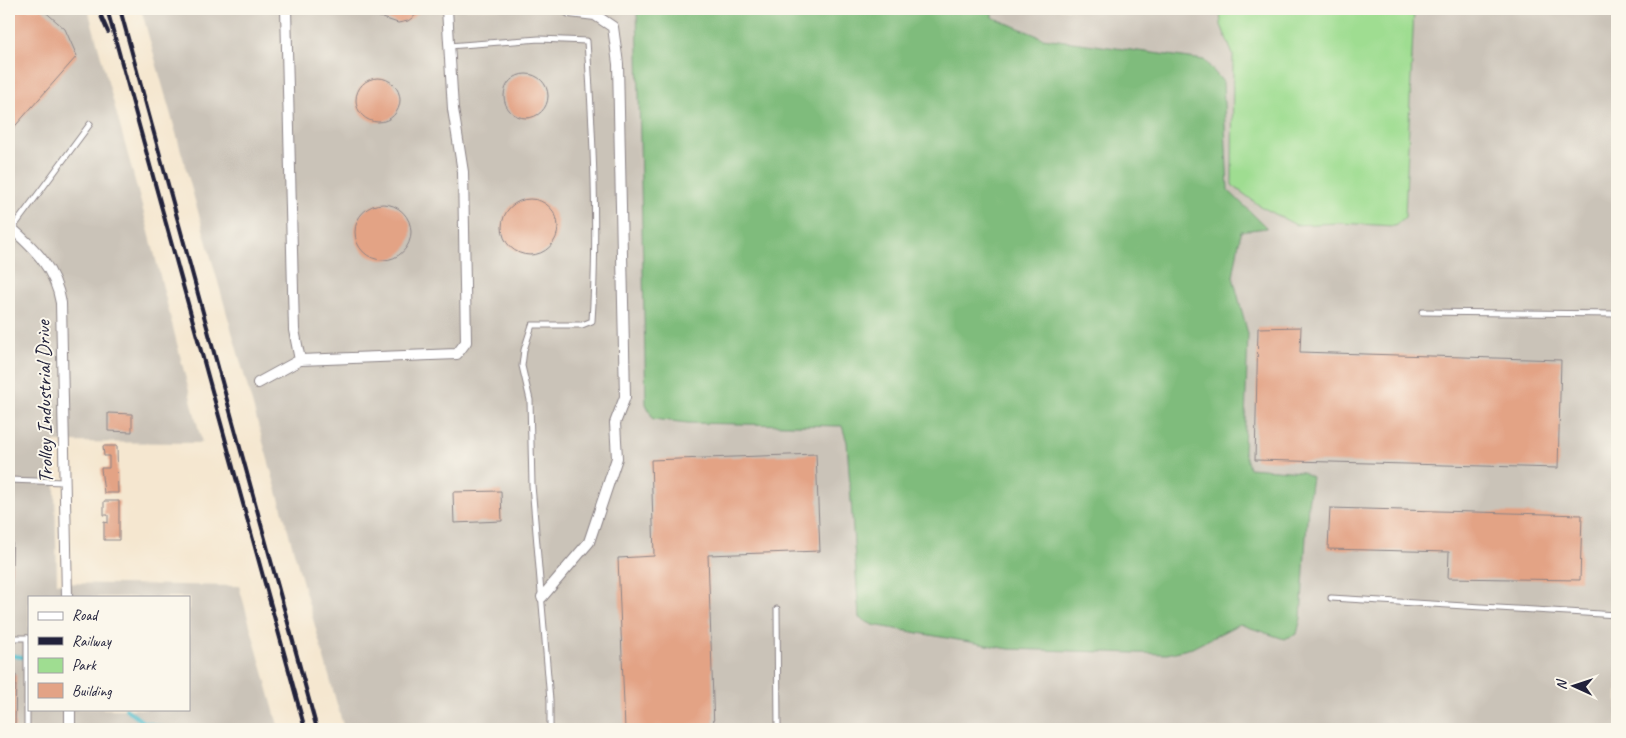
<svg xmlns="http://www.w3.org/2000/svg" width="1626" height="738" font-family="Caveat,sans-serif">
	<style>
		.industrial { fill: #cac3b8; fill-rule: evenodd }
		.green { fill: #9fdd91; stroke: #608066 }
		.forest { fill: #7fbc7b; stroke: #506f5b }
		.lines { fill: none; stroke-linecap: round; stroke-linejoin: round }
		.stream { stroke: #52becd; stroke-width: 4 }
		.building { fill: #e3a385 }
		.lane-casing { stroke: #8c8486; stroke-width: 7 }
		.street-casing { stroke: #8c8486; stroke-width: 12 }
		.lane { stroke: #fff; stroke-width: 5 }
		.street { stroke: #fff; stroke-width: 10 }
		.rail { stroke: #22223b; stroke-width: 4 }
		.labels { text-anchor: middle; stroke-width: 4; stroke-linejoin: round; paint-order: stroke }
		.street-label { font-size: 21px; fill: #22223b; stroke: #fbf7ec }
	</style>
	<rect width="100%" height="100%" fill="#fbf7ec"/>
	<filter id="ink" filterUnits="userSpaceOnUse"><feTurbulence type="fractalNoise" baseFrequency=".02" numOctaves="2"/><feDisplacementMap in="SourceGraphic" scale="10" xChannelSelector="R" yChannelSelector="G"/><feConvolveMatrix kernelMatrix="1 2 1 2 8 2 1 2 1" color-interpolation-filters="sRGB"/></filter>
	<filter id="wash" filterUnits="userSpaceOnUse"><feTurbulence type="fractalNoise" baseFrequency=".0096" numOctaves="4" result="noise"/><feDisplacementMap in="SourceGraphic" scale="20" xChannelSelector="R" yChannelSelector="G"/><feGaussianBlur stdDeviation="1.12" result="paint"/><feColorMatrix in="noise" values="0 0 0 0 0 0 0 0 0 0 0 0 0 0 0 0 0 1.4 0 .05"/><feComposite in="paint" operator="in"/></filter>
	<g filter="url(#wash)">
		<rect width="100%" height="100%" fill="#f5e7d0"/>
		<g class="industrial">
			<path d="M9,9H88L149,232L202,443L54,442L57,583L239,586L279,729H9ZM29,597H189V709H29Z"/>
			<path d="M141,9H1617V729H344Z"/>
		</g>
		<path class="green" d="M1220,9H1414L1405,217L1395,226L1339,223L1296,225L1260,206L1232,185L1233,55L1221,25Z"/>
		<path class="forest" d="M637,9H992V17L1043,38L1204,60L1223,82L1228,190L1267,228L1241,231L1233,277L1248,334L1244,451L1249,468L1302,472L1312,477L1308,504L1301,618L1297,634L1284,639L1239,624L1192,648L1167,654L1009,649L873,625L859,618L847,442L842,426L688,423L653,419L646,404Z"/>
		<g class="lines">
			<g class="stream">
				<path d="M9,655L29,658"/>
				<path d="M126,709L143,722L168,729"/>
			</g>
		</g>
		<g id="blocks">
			<g class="building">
				<path d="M9,9H42L65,29L77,56L9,133Z"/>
				<path d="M370,9H424L408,21L398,23L377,16Z"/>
				<circle cx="526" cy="96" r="22"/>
				<circle cx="378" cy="100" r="22"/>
				<circle cx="530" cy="227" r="28"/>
				<circle cx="383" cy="232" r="28"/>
				<path d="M1301,327L1300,352L1561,360L1558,468L1255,460L1258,328Z"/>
				<path d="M9,340H11L10,402H9Z"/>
				<path d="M108,413L132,414V432L108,431Z"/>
				<path d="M103,446H117L118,493H104L101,468H109V456H104Z"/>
				<path d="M816,454L820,551L708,555L714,729H625L618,558L654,556L651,460Z"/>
				<path d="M501,491L502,521L454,523L453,492Z"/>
				<path d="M104,501H119V540H104V522L108,523V515H104Z"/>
				<path d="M1330,508L1582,515L1580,580L1448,578L1449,552L1328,549Z"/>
				<path d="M9,517H13L11,622H9Z"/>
				<path d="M9,675H16L15,729H9Z"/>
			</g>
		</g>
	</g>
	<g filter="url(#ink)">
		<use href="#blocks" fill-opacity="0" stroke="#8c8486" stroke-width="1"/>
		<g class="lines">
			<g class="lane-casing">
				<g id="lane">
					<path d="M449,46L539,39L587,41C593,134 598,227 592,321L582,325H532L524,350L522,366L530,400L532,485L550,700V729"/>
					<path d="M12,229L90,124"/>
					<path d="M1422,312L1617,314"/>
					<path d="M9,480L64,482"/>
					<path d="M1331,598L1617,615"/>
					<path d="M777,609L778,729"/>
					<path d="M9,638H28"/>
					<path d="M27,729V638"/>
				</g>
			</g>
			<g class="street-casing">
				<g id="street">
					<path d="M9,226C35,249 55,268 61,303L67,597"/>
					<path d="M300,360L457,354L466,342L463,172L453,109L447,9"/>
					<path d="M258,383L300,360L294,330L286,9"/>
					<path d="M542,597L589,542L617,458L615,423L625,397L618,64L613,27L595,15L570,12L565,9"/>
					<path d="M70,709V729"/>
				</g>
			</g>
			<use href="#lane" class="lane"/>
			<use href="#street" class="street"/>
			<g class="rail">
				<path d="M98,9L108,32"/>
				<path d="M107,9L305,729"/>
				<path d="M120,9L317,729"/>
			</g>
		</g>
	</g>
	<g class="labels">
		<g class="street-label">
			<text transform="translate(44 402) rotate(-91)" y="7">Trolley Industrial Drive</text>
		</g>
	</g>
	<rect width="1626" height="738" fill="none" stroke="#fbf7ec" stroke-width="30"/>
	<rect x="28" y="596" width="162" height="115" fill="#fbf7ec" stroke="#a4a2a5"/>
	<rect x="38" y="612" width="25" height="8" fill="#ffffff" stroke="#a4a2a5"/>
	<text x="72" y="620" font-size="15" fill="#22223b">Road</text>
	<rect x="38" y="637" width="25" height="8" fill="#22223b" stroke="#a4a2a5"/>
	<text x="72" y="646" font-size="15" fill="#22223b">Railway</text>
	<rect x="38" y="658" width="25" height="15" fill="#9fdd91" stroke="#a4a2a5"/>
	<text x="72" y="670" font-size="15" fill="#22223b">Park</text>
	<rect x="38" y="683" width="25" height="15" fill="#e3a385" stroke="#a4a2a5"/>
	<text x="72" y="696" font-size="15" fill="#22223b">Building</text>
	<g transform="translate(1574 686) rotate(273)" stroke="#fbf7ec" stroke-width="4" paint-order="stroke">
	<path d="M0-4L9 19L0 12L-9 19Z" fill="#22223b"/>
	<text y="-8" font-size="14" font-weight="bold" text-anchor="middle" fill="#22223b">N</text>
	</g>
</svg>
